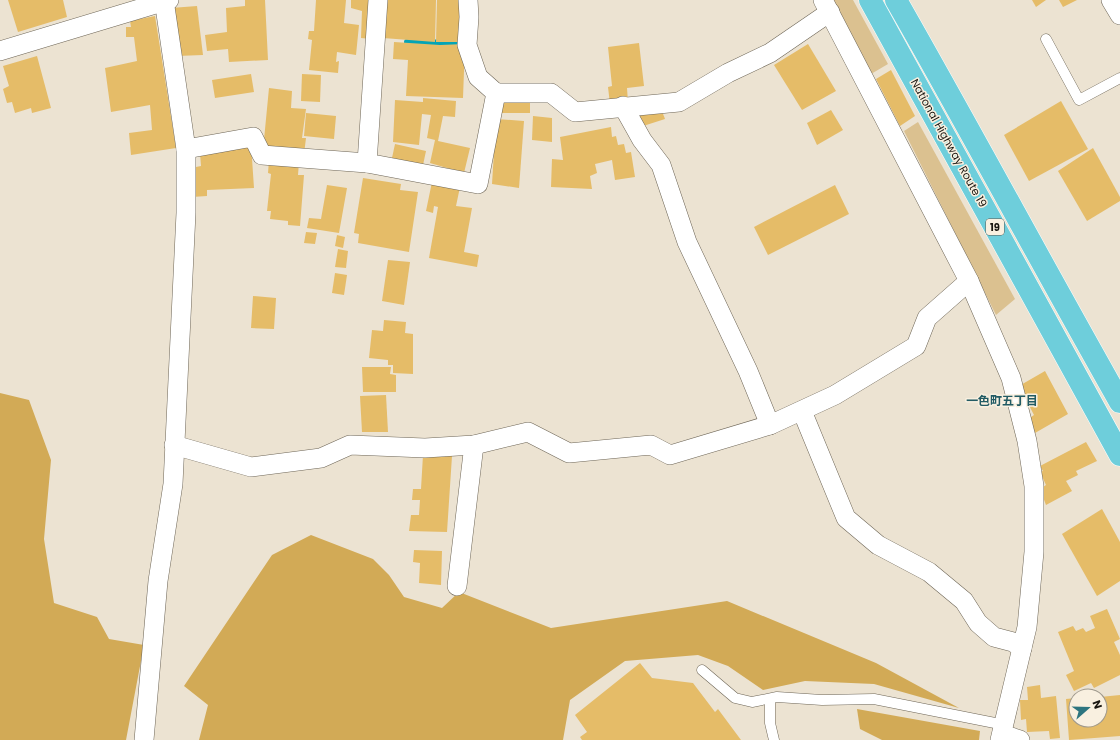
<svg xmlns="http://www.w3.org/2000/svg" width="1120" height="740" font-family="Poppins,'Noto Sans JP',sans-serif">
	<style>
		.green { fill: #dbc190 }
		.forest { fill: #d2aa56 }
		.lines { fill: none; stroke-linecap: round; stroke-linejoin: round }
		.stream { stroke: #04a4b6; stroke-width: 6 }
		.building { fill: #e5bc68 }
		.service-casing { stroke: #6e6657; stroke-width: 11 }
		.minor-casing { stroke: #6e6657; stroke-width: 20 }
		.trunk-casing { stroke: #fff; stroke-width: 23 }
		.service { stroke: #fff; stroke-width: 10 }
		.minor { stroke: #fff; stroke-width: 19 }
		.trunk { stroke: #6ecedb; stroke-width: 22 }
		.labels { text-anchor: middle; stroke-width: 3; stroke-linejoin: round; paint-order: stroke }
		.shield { fill: #f9f0e0; stroke: #5c574e; stroke-width: 1 }
		.shield-label { font-size: 10px; font-weight: bold; fill: #191610 }
		.street-label { font-size: 11px; fill: #191610; stroke: #f9f0e0 }
		.neighbourhood-label { font-size: 12px; font-weight: bold; fill: #225b64; stroke: #f9f0e0 }
	</style>
	<rect width="100%" height="100%" fill="#ece3d2"/>
	<g class="green">
		<path d="M832,0H853L888,64L871,74Z"/>
		<path d="M918,122L1015,299L996,315L904,131Z"/>
	</g>
	<g class="forest">
		<path d="M0,393L29,400L51,460L44,539L54,603L97,617L109,639L144,645L126,740H0Z"/>
		<path d="M311,535L373,559L389,575L404,597L442,608L459,592L551,628L727,601L876,663L959,708L874,684L805,681L763,690L728,666L698,655L625,661L570,700L563,740H199L208,705L184,686L272,555Z"/>
		<path d="M857,709L980,731L979,740H882L860,729Z"/>
	</g>
	<g class="lines">
		<path class="stream" d="M407,42L464,43"/>
	</g>
	<g class="building">
		<path d="M8,0H63L67,17L18,32Z"/>
		<path d="M245,0H265L268,60L229,62L228,49L207,51L205,35L227,32L226,8L245,6Z"/>
		<path d="M316,0H346L344,23L359,25L356,55L337,52L336,62L339,61L338,73L309,70L312,40L308,39L309,31H314Z"/>
		<path d="M351,0H374L371,39L361,38L362,11L351,8Z"/>
		<path d="M383,0H436L435,42L383,38Z"/>
		<path d="M437,0H465L462,42H436Z"/>
		<path d="M1032,0H1046L1036,7Z"/>
		<path d="M1059,0H1077L1063,7Z"/>
		<path d="M197,6L203,55L177,56L171,8Z"/>
		<path d="M155,16L176,148L131,155L129,133L152,130L150,105L111,112L105,68L137,61L134,37H126V27H131L130,21Z"/>
		<path d="M394,42L440,45L465,44L463,98L406,96L408,60L393,59Z"/>
		<path d="M639,43L644,86L627,88L628,102L610,104L608,87L612,86L608,47Z"/>
		<path d="M808,44L836,91L802,110L774,65Z"/>
		<path d="M37,56L51,108L32,113L31,108L15,113L12,102L7,103L3,89L9,86L3,66Z"/>
		<path d="M891,70L915,116L900,126L876,79Z"/>
		<path d="M251,74L254,92L215,98L212,80Z"/>
		<path d="M302,74L321,75L320,102L301,101Z"/>
		<path d="M269,88L292,91L291,108L306,109L302,138H306L304,154L263,150Z"/>
		<path d="M423,98L456,101L455,117L443,116L438,141L470,148L464,173L430,163L435,140L427,138L431,115L422,114L419,145L393,142L395,100L423,102Z"/>
		<path d="M500,99L530,100V113H500Z"/>
		<path d="M1061,101L1088,149L1029,181L1004,135Z"/>
		<path d="M660,106L665,119L640,127L634,114Z"/>
		<path d="M831,110L843,130L817,145L807,123Z"/>
		<path d="M306,113L336,116L334,139L304,136Z"/>
		<path d="M533,116L552,118V142L532,140Z"/>
		<path d="M496,119L524,121L519,188L492,184Z"/>
		<path d="M611,127L612,137L616,136L618,145L624,144L626,153L631,152L635,177L615,180L612,160L595,164L597,173L590,176L592,189L551,187L552,159L563,160L560,137Z"/>
		<path d="M251,144L254,188L207,190V196L192,197L191,168L201,166L200,153Z"/>
		<path d="M395,144L426,151L423,165L392,158Z"/>
		<path d="M1093,148L1120,197V201L1087,221L1058,171Z"/>
		<path d="M269,160L299,162L298,175H304L300,226L288,225V221L270,219L271,211H267L271,174L268,173Z"/>
		<path d="M363,178L401,184L400,190L418,192L409,252L358,243L359,234L354,233Z"/>
		<path d="M432,182L460,187L456,206L472,208L464,252L479,255L477,267L429,258L438,207L434,206L433,213L426,211Z"/>
		<path d="M327,185L347,188L339,233L307,228L309,218L321,219Z"/>
		<path d="M835,185L849,214L768,255L754,227Z"/>
		<path d="M306,232L317,233L315,244L304,243Z"/>
		<path d="M337,235L345,237L343,248L335,246Z"/>
		<path d="M338,249L348,251L346,268L335,267Z"/>
		<path d="M388,260L410,262L404,305L382,301Z"/>
		<path d="M335,273L347,275L344,295L332,293Z"/>
		<path d="M253,296L276,298L274,329L251,328Z"/>
		<path d="M384,320L406,322L405,333L413,334V374L393,373V365H388V360L369,358L372,330L383,331Z"/>
		<path d="M362,367H391L390,374L396,375V392H363Z"/>
		<path d="M1045,371L1068,414L1035,433L1028,419L1034,415L1019,386Z"/>
		<path d="M386,395L388,432H362L360,396Z"/>
		<path d="M1086,442L1097,461L1076,471L1078,475L1066,481L1072,491L1046,505L1040,489L1046,485L1040,472L1043,471L1040,466Z"/>
		<path d="M423,455L452,456L447,532L409,531L411,515H419L420,500H412L413,489H421Z"/>
		<path d="M1102,509L1120,542V581L1097,596L1062,534Z"/>
		<path d="M414,550L442,551L441,585L419,583L420,563L413,562Z"/>
		<path d="M1107,609L1120,639L1114,642L1120,655V675L1094,688L1091,683L1074,691L1066,675L1074,671L1058,632L1073,626L1076,631L1083,628L1086,632L1095,628L1090,616Z"/>
		<path d="M640,663L652,678L693,683L715,712L718,709L741,740H582L580,737L587,732L575,715Z"/>
		<path d="M1040,685L1041,698L1056,696L1060,738L1050,739L1049,731L1027,732L1026,719L1021,720L1020,700H1028L1027,687Z"/>
		<path d="M1120,695V736L1069,740L1066,699L1076,698V720H1100V697Z"/>
	</g>
	<g class="lines">
		<g class="service-casing">
			<g id="service">
				<path d="M1046,39L1079,100L1120,78"/>
				<path d="M702,670L735,698L752,702L777,697L822,700L874,699L1005,725"/>
				<path d="M770,699V723L774,740"/>
			</g>
		</g>
		<g class="minor-casing">
			<g id="minor">
				<path d="M378,0L367,163L478,184L496,93L478,77L467,45L469,17L468,0"/>
				<path d="M823,0L969,281L1011,378L1027,441L1034,486V552L1027,627L1000,740"/>
				<path d="M1111,0L1120,15"/>
				<path d="M0,51L169,0"/>
				<path d="M496,93H551L575,112L679,102L728,73L770,53L830,12"/>
				<path d="M623,106L642,140L661,165L687,242L748,371L770,425L835,395L916,346L927,318L969,281"/>
				<path d="M186,149L253,137L262,155L367,163"/>
				<path d="M802,411L846,518L878,545L929,572L964,601L978,623L994,637L1013,642L1022,648"/>
				<path d="M174,445L251,467L321,458L350,445L425,448L474,445L528,432L569,453L651,445L670,455L770,425"/>
				<path d="M457,586L474,445"/>
				<path d="M1002,734L1020,740"/>
				<path d="M144,740L158,581L173,484L186,213V149L164,0"/>
			</g>
		</g>
		<g class="trunk-casing">
			<g id="trunk">
				<path d="M870,0L1120,455"/>
				<path d="M896,0C972,133 1044,268 1120,402"/>
			</g>
		</g>
		<use href="#service" class="service"/>
		<use href="#minor" class="minor"/>
		<use href="#trunk" class="trunk"/>
	</g>
	<g class="labels">
		<rect class="shield" x="986" y="219" width="18" height="16" rx="3"/>
		<g class="shield-label">
			<text x="995" y="231">19</text>
		</g>
		<g class="street-label">
			<text transform="translate(949 143) rotate(61)" y="4">National Highway Route 19</text>
		</g>
		<g class="neighbourhood-label">
			<text x="1002" y="405">一色町五丁目</text>
		</g>
	</g>
	<g transform="translate(1088 708) rotate(70)"><circle r="19" fill="#f9f0e0" stroke="#9f998d"/>
	<path d="M0-3L7 15L0 10L-7 15Z" fill="#2d757f"/>
	<text y="-6" font-size="11" font-weight="bold" text-anchor="middle" fill="#191610">N</text>
	</g>
</svg>
